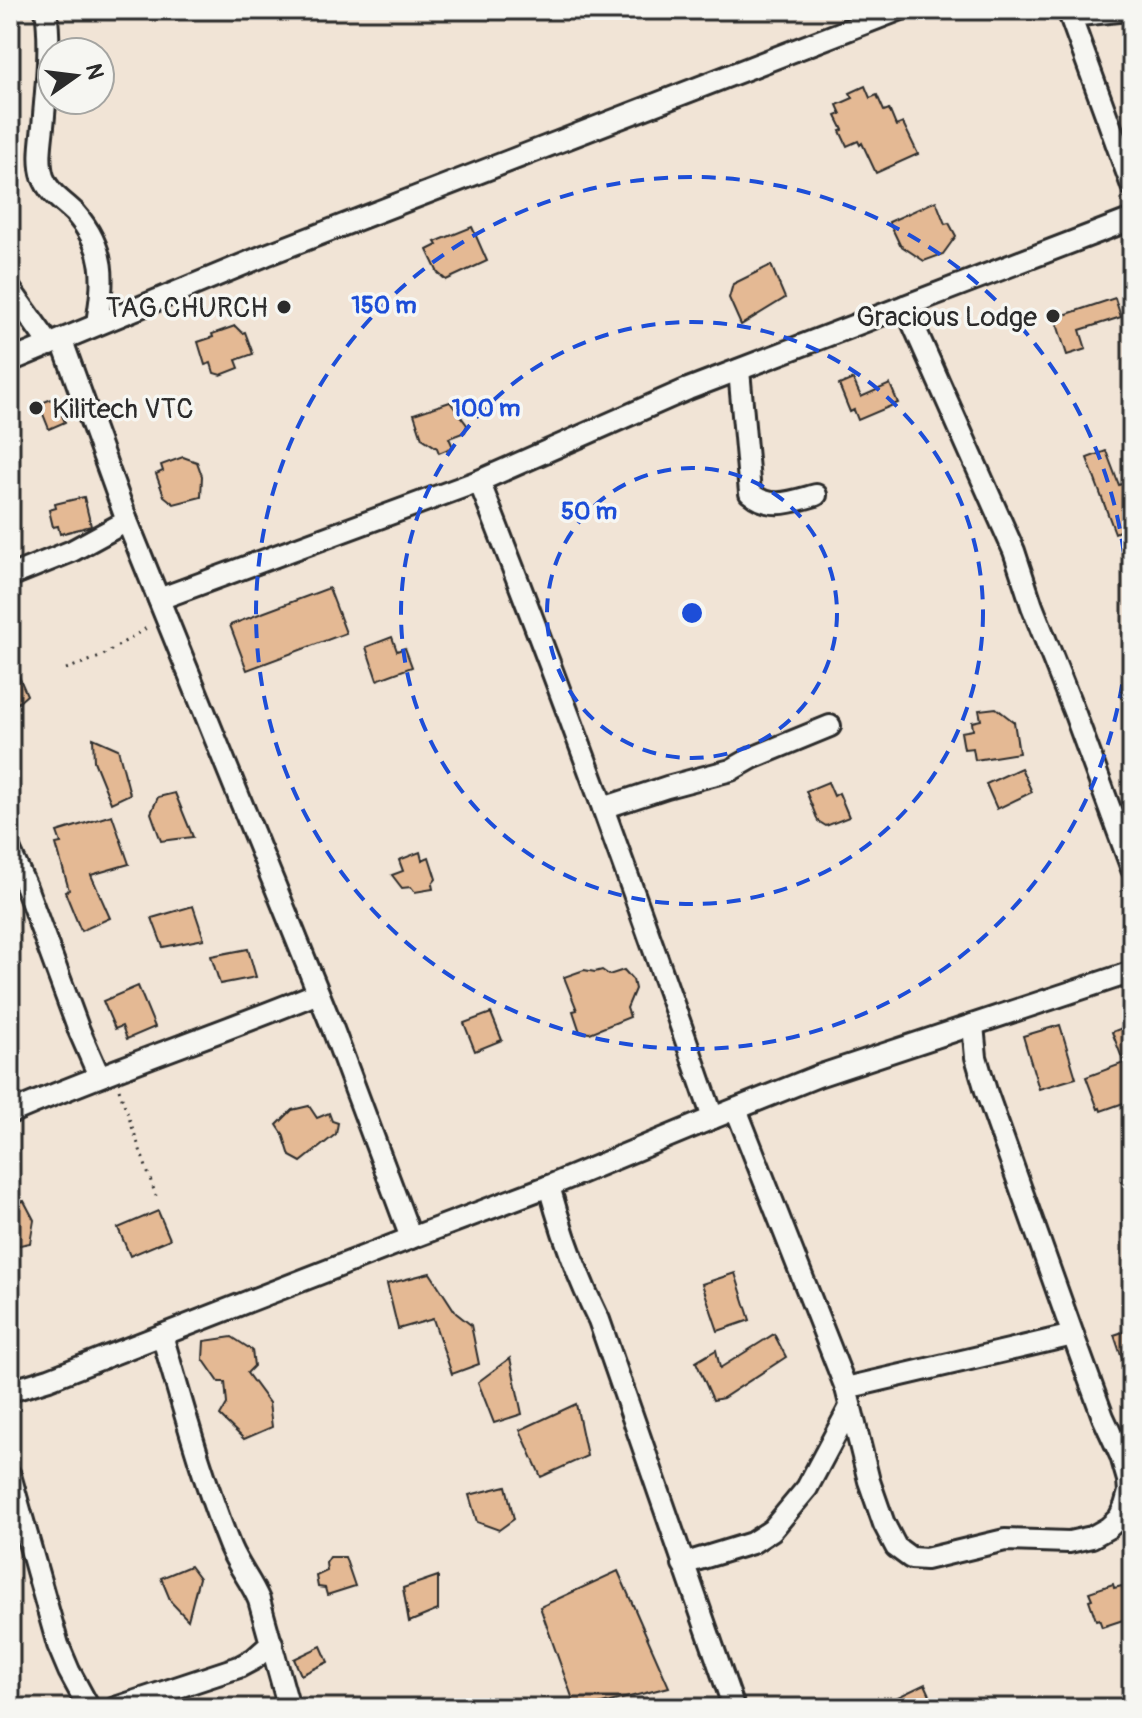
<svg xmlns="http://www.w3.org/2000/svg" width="1142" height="1718" font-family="Pangolin,sans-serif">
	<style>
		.building { fill: #e4b994; stroke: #2b2b2b; stroke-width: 2 }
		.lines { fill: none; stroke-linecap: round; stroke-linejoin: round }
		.minor-casing { stroke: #2b2b2b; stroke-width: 26 }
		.path { stroke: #2b2b2b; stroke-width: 3; stroke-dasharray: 2 6; stroke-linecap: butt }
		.minor { stroke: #f6f6f2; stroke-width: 20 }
		.ring { fill: none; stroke: #1d4ed8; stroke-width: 4; stroke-dasharray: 14 10 }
		.poi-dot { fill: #2b2b2b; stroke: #f6f6f2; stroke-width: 3 }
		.labels { text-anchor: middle; stroke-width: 7; stroke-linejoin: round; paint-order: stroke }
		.poi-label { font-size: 28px; fill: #2b2b2b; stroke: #f6f6f2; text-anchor: end }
		.centre { fill: #1d4ed8; stroke: #f6f6f2; stroke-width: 4 }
		.ring-label { font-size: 24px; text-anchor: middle; font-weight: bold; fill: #1d4ed8; stroke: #f6f6f2; stroke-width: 7; stroke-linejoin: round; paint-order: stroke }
	</style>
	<rect width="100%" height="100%" fill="#f1e4d6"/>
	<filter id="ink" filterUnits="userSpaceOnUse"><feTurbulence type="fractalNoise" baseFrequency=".0125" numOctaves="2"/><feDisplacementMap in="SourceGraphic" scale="16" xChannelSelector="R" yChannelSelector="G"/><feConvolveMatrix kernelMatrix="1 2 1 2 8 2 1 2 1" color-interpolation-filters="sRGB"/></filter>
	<g filter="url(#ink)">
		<g class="building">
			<path d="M865,86L870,98L877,95L884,111L889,109L896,126L903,123L918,154L876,173L862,143L860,145L858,141L847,146L840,131L843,130L836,116L841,114L837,105L853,98L850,93Z"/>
			<path d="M936,201L945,224L949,223L956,236L943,254L924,261L900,245L889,222Z"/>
			<path d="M472,227L487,261L446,280L438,273L427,250L437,245L435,242Z"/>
			<path d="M771,265L785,298L741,325L729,298L733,284Z"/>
			<path d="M1115,298L1121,317L1080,330L1086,349L1067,355L1055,318Z"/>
			<path d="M235,326L242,333L245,332L253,354L236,360L239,368L221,375L214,373L211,363L205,365L198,342L213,337L212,334Z"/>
			<path d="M853,379L861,397L890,384L898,403L858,420L854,410L850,412L839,385Z"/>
			<path d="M54,398L65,422L49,429L39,404Z"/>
			<path d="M450,402L467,425L465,432L449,438L453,447L439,453L437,448L422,438L414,414Z"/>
			<path d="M1106,451L1119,485L1127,482L1132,496V525L1115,533L1087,458Z"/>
			<path d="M183,457L197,462L202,476L201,497L174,504L164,496L156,474L163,471L161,465Z"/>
			<path d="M84,497L91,526L60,534L58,526L53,527L49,510L56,508L55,504Z"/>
			<path d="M329,588L346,633L247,670L230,625Z"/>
			<path d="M392,637L397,651L405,648L412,667L377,680L366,647Z"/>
			<path d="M10,656L27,695L10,710Z"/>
			<path d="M996,708L1014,722L1019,753L975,760L973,748L964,749L961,732L973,730L972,722L981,720L979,710Z"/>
			<path d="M93,738L118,749L130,794L111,803L94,761Z"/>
			<path d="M1021,768L1032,792L997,809L986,784Z"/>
			<path d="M828,782L834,796L839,793L849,817L826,826L818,821L806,791Z"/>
			<path d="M175,793L193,837L161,841L151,813L158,797Z"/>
			<path d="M112,815L129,864L91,875L110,918L81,931L65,892L69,890L56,844L61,843L57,832Z"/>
			<path d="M420,852L422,860L429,857L436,879L432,884L433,889L415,892L411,887L402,888L392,875L403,871L399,860Z"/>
			<path d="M193,906L204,939L163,947L152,918Z"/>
			<path d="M248,949L256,977L220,984L211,956Z"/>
			<path d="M584,970L595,972L602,970L609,975L624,970L633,980L635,989L627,1008L630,1017L590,1033L580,1032L573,1011L577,1010L564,977Z"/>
			<path d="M138,986L155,1027L127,1039L122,1026L115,1029L103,1001Z"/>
			<path d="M491,1013L502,1040L475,1051L464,1023Z"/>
			<path d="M1132,1024V1100L1101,1111L1100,1108L1098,1109L1086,1077L1124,1063L1112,1032Z"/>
			<path d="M1060,1025L1076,1078L1039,1089L1023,1036Z"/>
			<path d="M309,1106L317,1118L329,1113L332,1121L338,1123L336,1134L301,1162L290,1156L283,1134L277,1125L292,1110Z"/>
			<path d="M24,1201L34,1220L30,1243L10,1247V1204Z"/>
			<path d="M158,1211L170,1239L130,1256L118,1228Z"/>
			<path d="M430,1273L456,1313L471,1325L479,1364L452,1374L433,1319L398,1329L387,1284Z"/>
			<path d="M735,1273L750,1320L718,1331L702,1284Z"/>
			<path d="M1132,1329V1379H1129L1114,1335Z"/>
			<path d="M774,1334L786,1357L723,1398L713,1400L696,1362L716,1350L720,1368Z"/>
			<path d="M232,1337L252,1350L254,1366L247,1373L269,1403L272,1427L244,1439L220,1416L227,1404L225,1382H219L203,1359L204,1341Z"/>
			<path d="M510,1358L522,1414L494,1423L478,1382Z"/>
			<path d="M576,1404L587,1456L541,1477L520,1430Z"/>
			<path d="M506,1486L514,1519L499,1530L477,1522L469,1495Z"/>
			<path d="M330,1557H345L355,1586L327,1595L325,1588L318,1587L316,1576L327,1571L326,1563Z"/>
			<path d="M190,1566L199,1578L188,1620L171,1602L161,1578Z"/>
			<path d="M618,1571L669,1687L586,1708H576L540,1607Z"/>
			<path d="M438,1576V1610L409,1622L403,1588Z"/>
			<path d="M1113,1584L1114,1588L1122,1586L1132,1617L1102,1627L1099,1619L1096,1620L1089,1600L1092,1599L1089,1592Z"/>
			<path d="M321,1646L328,1662L301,1675L294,1659Z"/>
			<path d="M925,1684L936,1708H875Z"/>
		</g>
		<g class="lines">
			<g class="minor-casing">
				<g id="minor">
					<path d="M46,10C51,45 47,80 44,115C43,134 37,158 43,177C49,194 63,201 75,213C107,250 104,279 97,323"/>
					<path d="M1068,10L1132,186"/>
					<path d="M1070,16L1128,10"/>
					<path d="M10,289L50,345"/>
					<path d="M905,306L1014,551L1032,606L1075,714L1132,869"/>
					<path d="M62,341L127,521L331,1024L411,1238"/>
					<path d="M10,361L266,255L899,10"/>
					<path d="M739,370L750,493C771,511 793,501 816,495"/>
					<path d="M479,481C562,691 639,904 713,1118"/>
					<path d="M10,576L72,551L127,521"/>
					<path d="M159,599L479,481L688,389L1132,219"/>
					<path d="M603,808L667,787L731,770L752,758L830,726"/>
					<path d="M10,851L26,887L78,1028L99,1076"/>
					<path d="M736,1109L846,1388L869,1481L884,1524L896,1547L911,1558L926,1559L1005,1540L1069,1542L1092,1537L1108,1528L1119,1518L1125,1506L1129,1492L1128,1480L1121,1456L1103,1417L1073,1335L986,1091L976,1057L973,1025"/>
					<path d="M10,1113C111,1069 216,1035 318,993"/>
					<path d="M549,1186C562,1234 577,1276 599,1320L734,1708"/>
					<path d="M162,1335C183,1406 202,1478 230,1547C238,1566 251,1581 259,1600L289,1708"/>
					<path d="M846,1388L1073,1335"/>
					<path d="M10,1391L49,1379L411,1238L549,1186L713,1118L818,1076L1132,972"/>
					<path d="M10,1475L58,1645L69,1671L89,1708"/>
					<path d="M683,1564L752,1543L772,1530L807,1488L849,1409"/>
					<path d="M115,1708L239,1667L254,1659L272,1643"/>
				</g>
			</g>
			<g class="path">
				<path d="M66,669L100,657L148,627"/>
				<path d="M119,1089L156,1196"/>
			</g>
			<use href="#minor" class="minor"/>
		</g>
	</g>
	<g class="ring">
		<circle cx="692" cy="613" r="145"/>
		<circle cx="692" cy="613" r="291"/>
		<circle cx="692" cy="613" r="436"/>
	</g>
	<g class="poi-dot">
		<circle cx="284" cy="307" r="8"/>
		<circle cx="1053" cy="316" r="8"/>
		<circle cx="36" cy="408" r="8"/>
	</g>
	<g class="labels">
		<g class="poi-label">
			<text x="268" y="317">TAG CHURCH</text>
			<text x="1037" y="326">Gracious Lodge</text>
			<text x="52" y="418" text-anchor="start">Kilitech VTC</text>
		</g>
	</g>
	<circle cx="692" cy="613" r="12" class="centre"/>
	<g class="ring-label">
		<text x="384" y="313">150 m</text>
		<text x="486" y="416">100 m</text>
		<text x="589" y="519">50 m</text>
	</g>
	<rect width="1142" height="1718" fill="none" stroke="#f6f6f2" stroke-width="40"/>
	<rect x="20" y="20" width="1102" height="1678" fill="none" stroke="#2b2b2b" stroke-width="3" filter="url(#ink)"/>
	<g transform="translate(76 76) rotate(76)"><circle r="38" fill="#f6f6f2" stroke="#a5a5a2" stroke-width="2"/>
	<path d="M0-6L14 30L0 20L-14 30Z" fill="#2b2b2b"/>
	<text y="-12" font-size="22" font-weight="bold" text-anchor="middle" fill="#2b2b2b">N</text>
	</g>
</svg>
